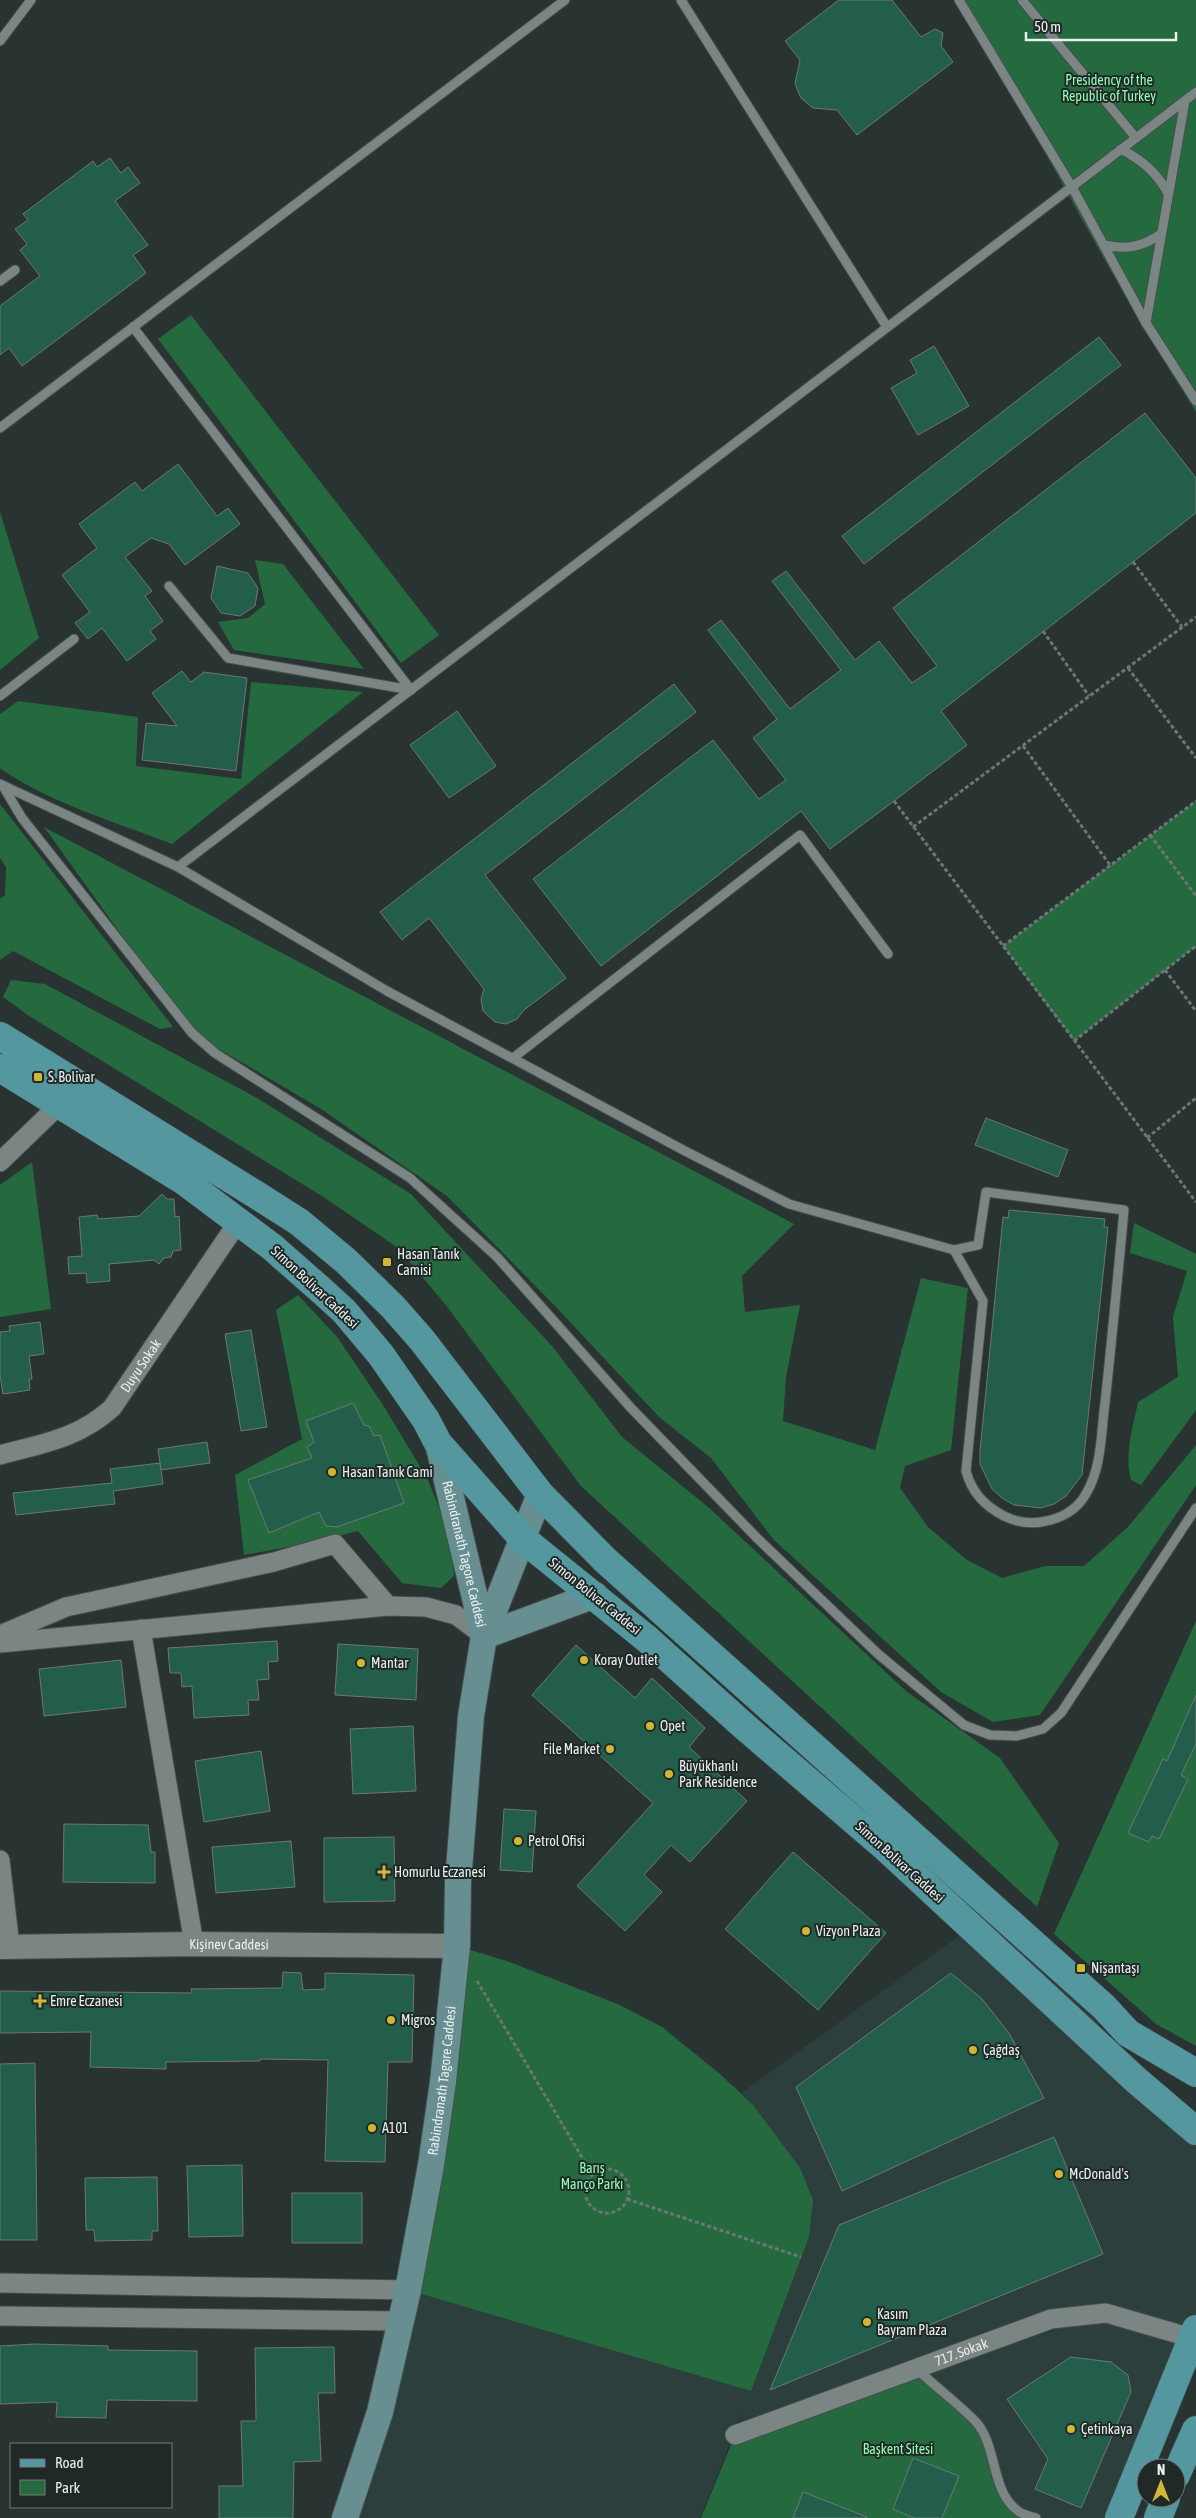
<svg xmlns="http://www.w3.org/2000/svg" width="1196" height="2518" font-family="'Asap Condensed',sans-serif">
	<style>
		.built { fill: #2d3f3d }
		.green { fill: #256a3e }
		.building { fill: #235e4d; stroke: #6d7773 }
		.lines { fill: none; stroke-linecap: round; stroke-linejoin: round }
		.service-casing { stroke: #464e4d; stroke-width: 11 }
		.minor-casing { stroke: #464e4d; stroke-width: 21 }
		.tertiary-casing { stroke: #464e4d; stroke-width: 26 }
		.secondary-casing { stroke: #464e4d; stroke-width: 28 }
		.primary-casing { stroke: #464e4d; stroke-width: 29 }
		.path { stroke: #6d7675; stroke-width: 3; stroke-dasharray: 4 2.5; stroke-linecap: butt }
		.service { stroke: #7a8584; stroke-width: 9 }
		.minor { stroke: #7a8584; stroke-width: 19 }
		.tertiary { stroke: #7a8584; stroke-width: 24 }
		.secondary { stroke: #678e91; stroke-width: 26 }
		.primary { stroke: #54979e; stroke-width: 28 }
		.poi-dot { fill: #d1b736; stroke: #202928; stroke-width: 2 }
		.labels { text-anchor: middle; stroke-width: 4; stroke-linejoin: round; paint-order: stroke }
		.park-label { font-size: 14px; fill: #91fbb0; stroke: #202928 }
		.poi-label { font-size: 14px; fill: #e9f0ef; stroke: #202928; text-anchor: start }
		.street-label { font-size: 14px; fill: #e9f0ef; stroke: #202928 }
	</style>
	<rect width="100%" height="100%" fill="#293332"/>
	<path class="built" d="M984,1918L1097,2021L1113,2056L1196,2131V2329L1119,2518H1036L735,2435L745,2406L700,2518H345L408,2290L751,2390L809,2237L753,2105L741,2093Z"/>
	<g class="green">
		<path d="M965,0H1196V412C1111,279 1038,140 965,0Z"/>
		<path d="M191,315L439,635L401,663L158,339Z"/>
		<path d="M0,512L39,638L0,670Z"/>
		<path d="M255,560L283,564L364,669L234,650L218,622L248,618L265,604Z"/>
		<path d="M251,682L363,692L172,844C118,823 47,802 0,768V714L18,701L138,717L136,766L241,779Z"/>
		<path d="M1196,801V946L1074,1041L1003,946Z"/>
		<path d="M0,804L173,1027L160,1029L13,951L0,960V899L5,895L6,867L0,858Z"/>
		<path d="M44,827L794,1224L742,1276L745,1312L800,1305L786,1377L783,1421L875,1450L921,1278L968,1288L951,1450L905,1466L900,1488L928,1527L967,1560L1002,1578L1045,1566H1084L1128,1527L1196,1445V1485L1040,1715L993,1722L941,1692L774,1540L711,1458L659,1417L555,1306L447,1196L321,1109L192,1033Z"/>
		<path d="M11,980L45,984L257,1098L411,1194L552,1346L622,1437L708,1507L906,1691L1000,1758L1059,1843L1037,1907L581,1486L445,1304L398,1248L325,1198L29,1016L3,997Z"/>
		<path d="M32,1162L51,1309L0,1317V1185Z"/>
		<path d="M1134,1223L1196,1254V1410L1141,1485L1131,1480C1124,1454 1133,1428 1138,1402L1178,1377L1173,1317L1187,1271L1130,1253Z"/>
		<path d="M298,1295L338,1338L383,1405L427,1478L450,1534L454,1576L441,1588L402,1583L358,1531L314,1542L244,1555L235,1475L302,1439L276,1310Z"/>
		<path d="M1196,1621V2046L1156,2024L1054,1934Z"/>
		<path d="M457,1946L507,1961L561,1982L620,2005L662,2027L720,2074L753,2105L800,2168L813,2200L809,2237L751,2391L408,2290Z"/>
		<path d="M916,2367L977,2423L996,2476L1018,2511L1036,2518H701L735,2435Z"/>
	</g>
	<g class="building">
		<path d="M839,0H892L921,37L935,29L943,33L941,46L953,62L857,135L837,110L813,108L801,98L795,84L800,60L785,41Z"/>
		<path d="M110,158L121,173L128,167L140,183L115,201L148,245L133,255L146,273L22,366L9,348L0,355V306L40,276L20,250L27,244L15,229L28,220L23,214L93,161L97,167Z"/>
		<path d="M1099,337L1121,365L864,564L842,536Z"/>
		<path d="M934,346L969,406L918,435L891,388L917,373L910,360Z"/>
		<path d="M1145,413L1196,478V513L941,711L967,745L894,801L830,849L801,811L601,966L533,879L713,740L759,799L786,780L753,738L777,719L708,630L721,620L790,709L841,670L772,581L786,571L855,660L879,641L912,683L937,666L893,608Z"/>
		<path d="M178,464L217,516L228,508L240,524L185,565L169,544L151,538L125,557L152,591L145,596L163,621L150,631L156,639L127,661L102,628L88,639L75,623L90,612L62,575L97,548L79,524L135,482L142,491Z"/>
		<path d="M217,566L248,573L258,588L255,606L240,616L221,613L211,598Z"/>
		<path d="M182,671L191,682L204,672L247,678L236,771L142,760L146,723L177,726L152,693Z"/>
		<path d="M674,684L696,712L485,875L566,978L524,1010L517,1019L506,1024L495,1022L483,1011L481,999L484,989L429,918L402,940L380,912Z"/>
		<path d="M457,711L496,766L449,798L410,745Z"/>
		<path d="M986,1118L1068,1150L1058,1177L975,1145Z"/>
		<path d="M162,1194L167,1199H174L175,1217L179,1216L181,1250L173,1251L171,1257L164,1258L159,1264L154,1260L109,1264L110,1281L87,1283L86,1273L69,1274L68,1257L82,1256L79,1217L97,1215L98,1219L139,1216Z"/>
		<path d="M1009,1210L1105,1219L1104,1227H1108L1082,1475L1066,1496L1054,1504L1041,1508L1014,1505L1002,1498L992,1489L980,1464V1451L1003,1217L1008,1218Z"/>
		<path d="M40,1322L44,1354L29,1356L32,1379H29L30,1390L3,1394L0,1375V1332L10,1331L9,1326Z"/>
		<path d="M251,1330L267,1427L241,1431L225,1334Z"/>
		<path d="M353,1403L364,1425L369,1426L374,1436L380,1435L404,1503L337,1527L326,1526L319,1512L269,1533L248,1480L312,1458L307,1447L314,1442L306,1421Z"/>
		<path d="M207,1442L210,1463L161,1470L158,1449Z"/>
		<path d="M160,1463L163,1484L113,1491L115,1504L16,1515L13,1493L112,1483L110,1469Z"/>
		<path d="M277,1641L278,1661L268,1662L269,1679L257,1680L259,1700H248L249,1715L194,1718L192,1686L182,1687L181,1673H170L168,1648Z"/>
		<path d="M338,1644L418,1649L416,1700L335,1695Z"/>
		<path d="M576,1645L635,1698L652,1678L705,1728L689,1747L747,1801L690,1862L671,1845L644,1875L662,1892L625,1931L577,1886L653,1803L532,1695Z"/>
		<path d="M121,1660L126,1707L44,1716L39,1669Z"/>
		<path d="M1196,1695V1744L1181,1775L1188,1779L1159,1839L1152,1836L1149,1842L1128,1833L1163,1759L1167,1761Z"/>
		<path d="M413,1726L416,1791L353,1794L350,1729Z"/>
		<path d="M261,1751L270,1811L204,1822L195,1761Z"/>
		<path d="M504,1809L536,1811L532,1872L500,1870Z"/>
		<path d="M64,1824L148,1825L151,1852H155V1883L63,1882Z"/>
		<path d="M394,1837L395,1901L324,1902V1838Z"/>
		<path d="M291,1841L295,1887L216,1893L212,1847Z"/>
		<path d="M793,1852L886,1933L818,2010L725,1929Z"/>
		<path d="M283,1972L301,1973L303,1990L325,1989V1973L414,1975L412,2062H388L385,2162L325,2161L328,2060L260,2059V2061L166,2062V2069L90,2067L91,2032L0,2033V1991L192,1993L191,1989L282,1988Z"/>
		<path d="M951,1973L982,1999L1009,2033L1044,2098L842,2191L796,2087Z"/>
		<path d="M35,2063L37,2240H0V2064Z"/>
		<path d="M1054,2137L1103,2254L770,2390L839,2225Z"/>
		<path d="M242,2165L243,2236L189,2237L187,2166Z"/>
		<path d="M157,2177L158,2231H152V2240L95,2241L94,2230H86L85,2178Z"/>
		<rect x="292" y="2193" width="70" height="50"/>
		<path d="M35,2344L108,2346V2350L197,2351V2401L107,2400L106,2418L56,2417L57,2402L0,2404V2346Z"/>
		<path d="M334,2347L335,2393H318L321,2461L294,2462L293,2518H219V2486H243L241,2421H256L255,2348Z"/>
		<path d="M1071,2357L1111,2362L1128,2375L1131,2392L1081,2508L1035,2489L1048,2459L1007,2399Z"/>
		<path d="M913,2458L959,2476L942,2518H914L893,2509Z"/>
		<path d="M803,2492L867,2517L866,2518H793Z"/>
	</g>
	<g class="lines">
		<g class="service-casing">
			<g id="service">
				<path d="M681,0L887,327"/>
				<path d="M959,0L1072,187L1146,323L1196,401"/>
				<path d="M1022,0L1136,138L1196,92"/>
				<path d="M0,41L31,0"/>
				<path d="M1121,149C1143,161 1156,172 1168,193"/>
				<path d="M1104,245C1126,250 1142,247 1161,234"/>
				<path d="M0,281L15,270"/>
				<path d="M1146,323L1185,101"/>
				<path d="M133,327L411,690"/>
				<path d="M0,428L565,0"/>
				<path d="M169,586L228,658L411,690"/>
				<path d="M0,696L74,639"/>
				<path d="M0,784L178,867L387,991L685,1151L789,1204L954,1250L978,1245L986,1192L1124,1210C1118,1274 1112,1339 1105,1403C1101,1432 1102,1466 1087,1492C1072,1521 1032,1530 1004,1516C985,1506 972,1493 966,1471L983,1301L954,1250"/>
				<path d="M3,786L22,818L192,1033L215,1053L410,1178L497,1257L631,1408L757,1538L878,1654L964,1725L990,1735L1017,1736L1043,1729L1061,1713L1196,1508"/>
				<path d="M178,867L1136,138"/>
				<path d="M513,1058L800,835L888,954"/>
				<path d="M916,2368C935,2387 958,2403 976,2422C998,2447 990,2490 1018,2511C1023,2515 1030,2516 1036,2518"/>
			</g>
		</g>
		<g class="minor-casing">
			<g id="minor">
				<path d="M0,1162L59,1105"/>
				<path id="s1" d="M0,1455C44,1443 77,1439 112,1408L238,1222"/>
				<path d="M141,1629L194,1944"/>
				<path d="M0,1635L66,1607L274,1562L335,1544L388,1606"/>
				<path d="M0,1643L388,1606L426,1607L456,1615L484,1636"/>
				<path d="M0,1860L10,1946"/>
				<path d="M0,2283L408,2290"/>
				<path d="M0,2316L400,2321"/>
				<path id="s2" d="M735,2435L1051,2319L1106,2313L1192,2338"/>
			</g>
		</g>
		<g class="tertiary-casing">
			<g id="tertiary">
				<path id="s3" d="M0,1947L194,1944L457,1946"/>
			</g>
		</g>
		<g class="secondary-casing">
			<g id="secondary">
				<path id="s4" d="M438,1443L484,1636"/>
				<path d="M484,1636L595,1595"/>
				<path id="s5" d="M345,2518L380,2412L408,2290L431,2165L443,2082L457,1946L458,1882L471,1716L484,1636L540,1494"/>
			</g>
		</g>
		<g class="primary-casing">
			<g id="primary">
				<path d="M0,1036L255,1194L299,1222L346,1261L393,1307L422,1340L540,1494L605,1560L1104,2007L1128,2033L1196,2073"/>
				<path d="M0,1068L184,1181L272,1247L321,1290L344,1311L381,1355L426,1420L438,1443L523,1539L647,1639L745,1727L886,1848L1136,2080L1196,2131"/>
				<path d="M1176,2475L1196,2430"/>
				<path d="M1119,2518L1196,2329"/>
				<path d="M1158,2518L1166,2498"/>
			</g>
		</g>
		<g class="path">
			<path d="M1133,562L1182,627"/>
			<path d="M1043,631L1089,696"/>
			<path d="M1128,668L1196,758"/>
			<path d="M1023,746L1110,865"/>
			<path d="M894,801L1196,1202"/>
			<path d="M913,827L1196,617"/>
			<path d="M1150,835L1196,896"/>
			<path d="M1003,946L1196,801"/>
			<path d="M1165,970L1196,1011"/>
			<path d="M1074,1041L1196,946"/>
			<path d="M1147,1138L1196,1098"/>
			<path d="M477,1981L592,2174"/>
			<circle cx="607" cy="2191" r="22"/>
			<path d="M627,2199L801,2257"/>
		</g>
		<use href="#service" class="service"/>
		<use href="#minor" class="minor"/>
		<use href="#tertiary" class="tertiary"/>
		<use href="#secondary" class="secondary"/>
		<use href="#primary" class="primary"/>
	</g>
	<g class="poi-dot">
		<rect x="33" y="1072" width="10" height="10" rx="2.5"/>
		<rect x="382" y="1257" width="10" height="10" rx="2.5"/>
		<circle cx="332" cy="1472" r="5"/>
		<circle cx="584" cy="1660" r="5"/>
		<circle cx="361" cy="1663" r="5"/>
		<circle cx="650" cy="1726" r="5"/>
		<circle cx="610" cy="1749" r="5"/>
		<circle cx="669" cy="1774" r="5"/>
		<circle cx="518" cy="1841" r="5"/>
		<path d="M381.5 1864.5h5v5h5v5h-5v5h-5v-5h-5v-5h5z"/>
		<circle cx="806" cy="1931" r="5"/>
		<rect x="1076" y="1963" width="10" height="10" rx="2.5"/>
		<path d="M37.5 1993.5h5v5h5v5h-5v5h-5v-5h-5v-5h5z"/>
		<circle cx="391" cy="2020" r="5"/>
		<circle cx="973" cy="2050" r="5"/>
		<circle cx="372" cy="2128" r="5"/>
		<circle cx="1059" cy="2174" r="5"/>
		<circle cx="867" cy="2322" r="5"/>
		<circle cx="1071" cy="2429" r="5"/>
	</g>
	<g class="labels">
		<g class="park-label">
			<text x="1109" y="85">Presidency of the<tspan x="1109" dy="16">Republic of Turkey</tspan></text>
			<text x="592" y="2173">Barış<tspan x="592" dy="16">Manço Parkı</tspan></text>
			<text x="898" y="2454">Başkent Sitesi</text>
		</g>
		<g class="poi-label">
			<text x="48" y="1082">S. Bolivar</text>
			<text x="397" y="1259">Hasan Tanık<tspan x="397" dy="16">Camisi</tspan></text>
			<text x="342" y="1477">Hasan Tanık Cami</text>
			<text x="594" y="1665">Koray Outlet</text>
			<text x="371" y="1668">Mantar</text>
			<text x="660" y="1731">Opet</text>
			<text x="600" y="1754" text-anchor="end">File Market</text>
			<text x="679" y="1771">Büyükhanlı<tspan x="679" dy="16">Park Residence</tspan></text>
			<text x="528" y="1846">Petrol Ofisi</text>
			<text x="394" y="1877">Homurlu Eczanesi</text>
			<text x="816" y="1936">Vizyon Plaza</text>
			<text x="1091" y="1973">Nişantaşı</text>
			<text x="50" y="2006">Emre Eczanesi</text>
			<text x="401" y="2025">Migros</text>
			<text x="983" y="2055">Çağdaş</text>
			<text x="382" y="2133">A101</text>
			<text x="1069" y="2179">McDonald's</text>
			<text x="877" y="2319">Kasım<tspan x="877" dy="16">Bayram Plaza</tspan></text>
			<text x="1081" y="2434">Çetinkaya</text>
		</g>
		<g class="street-label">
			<text transform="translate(315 1287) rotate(43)" y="5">Simon Bolivar Caddesi</text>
			<text dy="5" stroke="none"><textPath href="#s1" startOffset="174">Duyu Sokak</textPath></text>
			<text dy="5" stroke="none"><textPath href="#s4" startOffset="114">Rabindranath Tagore Caddesi</textPath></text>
			<text transform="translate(595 1596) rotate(39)" y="5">Simon Bolivar Caddesi</text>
			<text transform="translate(900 1862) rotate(42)" y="5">Simon Bolivar Caddesi</text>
			<text dy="5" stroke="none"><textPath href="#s3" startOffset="229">Kişinev Caddesi</textPath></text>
			<text dy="5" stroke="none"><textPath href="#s5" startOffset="449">Rabindranath Tagore Caddesi</textPath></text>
			<text dy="5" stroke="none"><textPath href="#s2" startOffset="241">717. Sokak</textPath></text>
		</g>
	</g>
	<rect x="10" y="2443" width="162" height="65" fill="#202928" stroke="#707978"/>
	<rect x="20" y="2459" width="25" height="8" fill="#54979e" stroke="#707978"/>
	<text x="55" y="2468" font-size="15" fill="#e9f0ef">Road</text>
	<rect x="20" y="2480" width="25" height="15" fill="#256a3e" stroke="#707978"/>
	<text x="55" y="2493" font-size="15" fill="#e9f0ef">Park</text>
	<g transform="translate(1161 2483)"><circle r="24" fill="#202928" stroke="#707978"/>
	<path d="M0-4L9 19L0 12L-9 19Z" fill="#d1b736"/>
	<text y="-8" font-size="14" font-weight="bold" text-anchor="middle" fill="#e9f0ef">N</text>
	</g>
	<path d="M1026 32v8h150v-8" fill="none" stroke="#e9f0ef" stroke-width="2.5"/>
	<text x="1034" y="32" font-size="15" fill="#e9f0ef" stroke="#202928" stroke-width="4" paint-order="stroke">50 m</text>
</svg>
